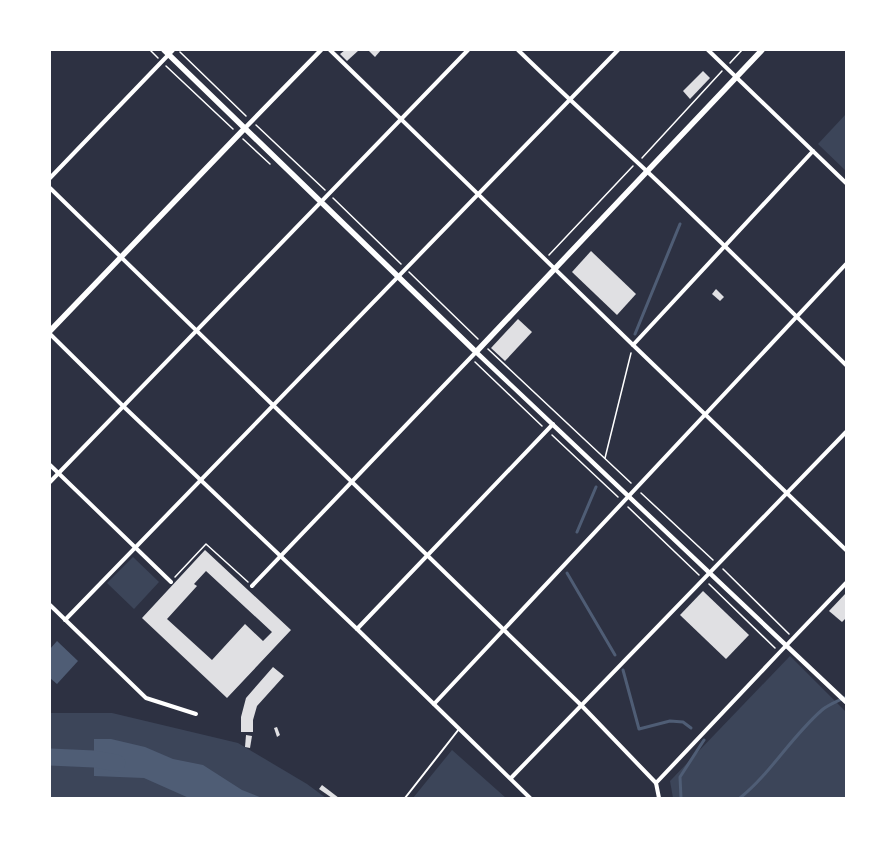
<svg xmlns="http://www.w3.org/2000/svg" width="896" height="848" font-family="'PT Sans',sans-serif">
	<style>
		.green { fill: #3c4559 }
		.water { fill: #4f5d75 }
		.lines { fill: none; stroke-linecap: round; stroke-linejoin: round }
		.stream { stroke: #4f5d75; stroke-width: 3 }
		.river { stroke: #4f5d75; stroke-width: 17 }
		.building { fill: #e0e0e3; fill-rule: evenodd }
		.path { stroke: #fff; stroke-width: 1.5 }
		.service { stroke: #fff; stroke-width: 2 }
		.minor { stroke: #fff; stroke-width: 4 }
		.tertiary { stroke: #fff; stroke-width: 4.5 }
		.secondary { stroke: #fff; stroke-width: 5.5 }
	</style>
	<rect width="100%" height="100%" fill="#2d3142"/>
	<g class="green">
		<path d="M846,114V171L818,144Z"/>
		<path d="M133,557L159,582L134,609L107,583Z"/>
		<path d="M790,656L846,712V798H673L670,781Z"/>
		<path d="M50,713H112L238,743L307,784L326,798H50Z"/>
		<path d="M452,750L506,798H413Z"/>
	</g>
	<g class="water">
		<path d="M57,641L78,661L57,684L50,678V649Z"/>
		<path d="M94,739H111L145,747L173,759L203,765L242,790L262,798H189L144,778L94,776Z"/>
	</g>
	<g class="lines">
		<g class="stream">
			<path d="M635,334L680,224"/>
			<path d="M577,532L596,487"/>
			<path d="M567,573L615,655"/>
			<path d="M623,670L639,729L670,721L683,722L691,728"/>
			<path d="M681,798L680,777L704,740"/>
			<path d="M740,798C771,773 791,737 822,710C828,705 838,701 846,697"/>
		</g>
		<path class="river" d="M50,757L94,759L117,763"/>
	</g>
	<g class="building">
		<path d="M345,50H359L347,61L340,54Z"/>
		<path d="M368,50H381L375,57Z"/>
		<path d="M703,71L710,78L690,99L683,91Z"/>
		<path d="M591,251L636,294L617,315L572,272Z"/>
		<path d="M716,289L724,297L720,301L712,294Z"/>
		<path d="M518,319L532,332L505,361L491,348Z"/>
		<path d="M205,550L291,630L227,698L142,618ZM206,571L272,632L263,641L245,624L212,660L167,619L197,586L194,584Z"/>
		<path d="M703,591L749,635L726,659L680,615Z"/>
		<path d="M846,593V618L842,622L829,611Z"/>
		<path d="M273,667L284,676L257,706L253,720V732H241V717L246,698Z"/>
		<path d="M277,727L280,735L277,737L274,728Z"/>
		<path d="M246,735L252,736L250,748L245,747Z"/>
		<path d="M322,785L339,798H332L319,789Z"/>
	</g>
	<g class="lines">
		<g class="path">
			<path d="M150,50L158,58"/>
			<path d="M180,52L246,116"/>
			<path d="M730,63L742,50"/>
			<path d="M166,66L233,129"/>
			<path d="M256,125L325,190"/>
			<path d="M243,139L270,164"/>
			<path d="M642,158L722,71"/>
			<path d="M333,198L401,264"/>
			<path d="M549,255L633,166"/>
			<path d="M409,272L478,339"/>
			<path d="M488,349L631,483"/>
			<path d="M475,362L542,426"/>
			<path d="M552,435L618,497"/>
			<path d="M605,458L631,353"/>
			<path d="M641,493L713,560"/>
			<path d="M628,507L699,575"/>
			<path d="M723,569L789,634"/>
			<path d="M175,577L206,544L248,582"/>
			<path d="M709,584L775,648"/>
		</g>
		<path class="service" d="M405,798L459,729"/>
		<g class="minor">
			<path d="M330,50L633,345L846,550"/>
			<path d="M518,50C557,88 597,125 637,162C708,228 776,297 846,365"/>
			<path d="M708,50L846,183"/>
			<path d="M50,178L173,50"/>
			<path d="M50,188L581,705L656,783"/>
			<path d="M50,334L123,406L357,629L530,798"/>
			<path d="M633,345L813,151"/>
			<path d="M50,465L171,582"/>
			<path d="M50,482L468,50"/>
			<path d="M252,586L476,352"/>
			<path d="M50,605L146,698L196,714"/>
			<path d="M65,620C249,429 433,239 618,50"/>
			<path d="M357,629L553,424"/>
			<path d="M434,704L846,264"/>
			<path d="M511,778L846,432"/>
			<path d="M659,798L656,783L779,653L846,583"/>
		</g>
		<g class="tertiary">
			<path d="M245,128L321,50"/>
			<path d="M476,352L846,702"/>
		</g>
		<g class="secondary">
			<path d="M164,50L476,352L762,50"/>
			<path d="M50,331L245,128"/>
		</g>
	</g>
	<rect width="896" height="848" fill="none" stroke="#ffffff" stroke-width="102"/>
</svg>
